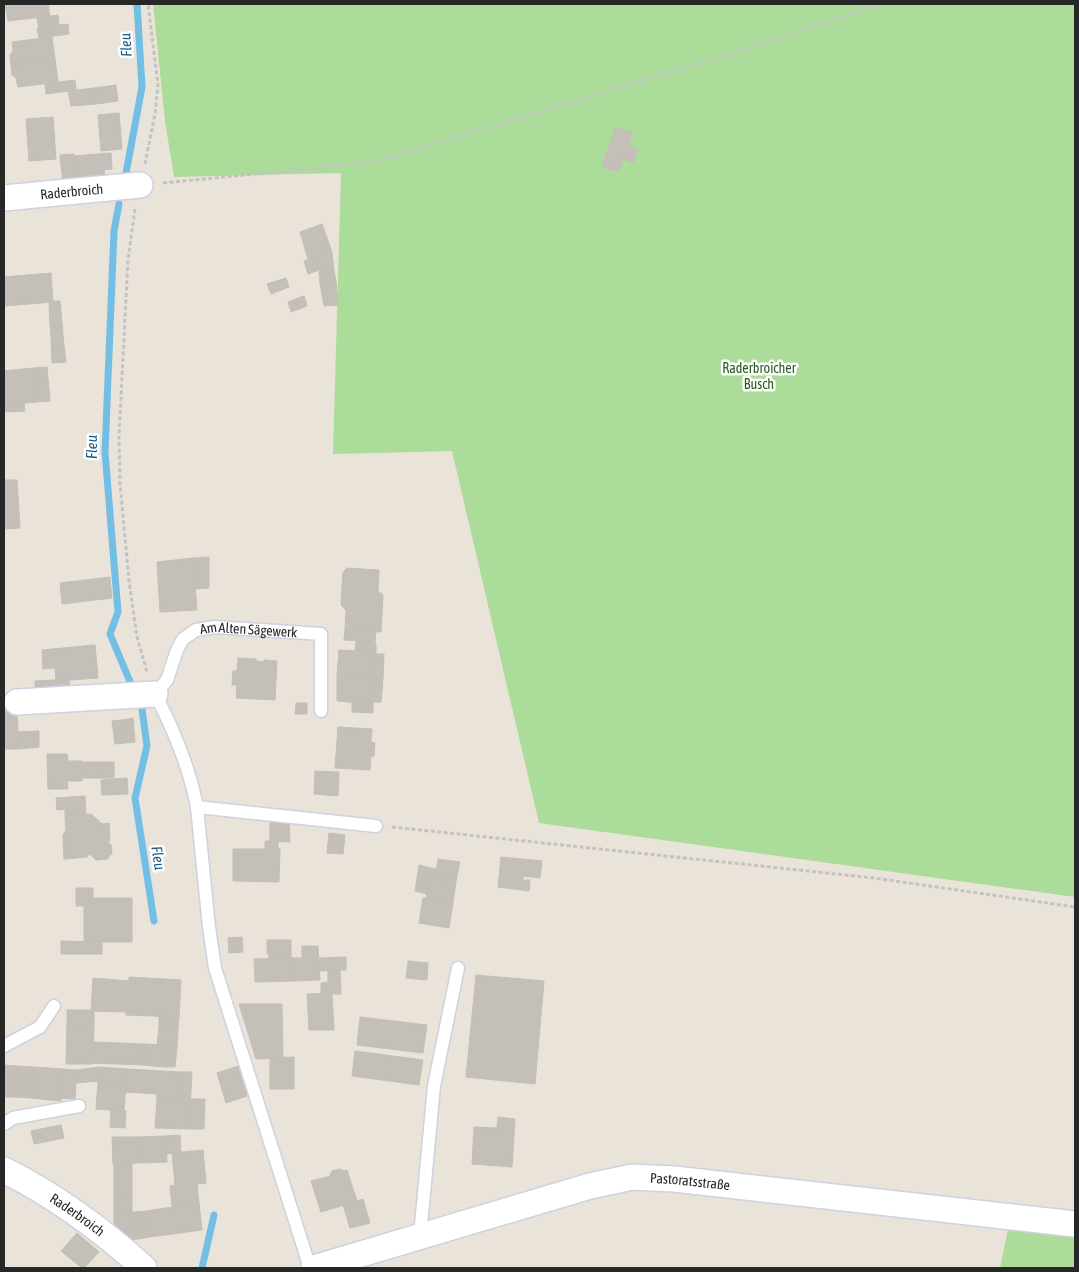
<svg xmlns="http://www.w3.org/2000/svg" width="1079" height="1272" font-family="'Asap Condensed',sans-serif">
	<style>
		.green { fill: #abdc99 }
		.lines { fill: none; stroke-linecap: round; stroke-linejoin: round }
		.stream { stroke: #72bee4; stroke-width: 7 }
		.building { fill: #c4c0b9; stroke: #c3bfb3 }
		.lane-casing { stroke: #ced1df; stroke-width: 15 }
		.street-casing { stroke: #ced1df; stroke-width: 28 }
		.path { stroke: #c3c3c3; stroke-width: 3; stroke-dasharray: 4 2.5; stroke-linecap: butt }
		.lane { stroke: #fff; stroke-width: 12 }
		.street { stroke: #fff; stroke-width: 25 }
		.labels { text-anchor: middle; stroke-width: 5; stroke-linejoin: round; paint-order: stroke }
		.street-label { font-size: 14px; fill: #272727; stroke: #fff }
		.park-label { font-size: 14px; fill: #275d1e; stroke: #fff }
		.water-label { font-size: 15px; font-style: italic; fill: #165b8b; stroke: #fff }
	</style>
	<rect width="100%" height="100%" fill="#e9e3d9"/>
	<g class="green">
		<path d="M153,4H1075V897L539,823L452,451L333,454L341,173L174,177L165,121Z"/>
		<path d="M1012,1210L1075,1218V1268H1000Z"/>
	</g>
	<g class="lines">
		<g class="stream">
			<path d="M126,173L142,87L137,4"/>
			<path d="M119,204L114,231L105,452L118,612L110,634L131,684"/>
			<path d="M142,709L147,746L135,798L154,921"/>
			<path d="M202,1268L214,1215"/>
		</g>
	</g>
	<g class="building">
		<path d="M5,4H48L50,16L8,21Z"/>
		<path d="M58,15L59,25L39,28L37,18Z"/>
		<path d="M68,24L69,34L39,38L37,28Z"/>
		<path d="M52,37L55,59L11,65L10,55L13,51L12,42Z"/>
		<path d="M55,59L58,82L18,87L16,78L12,75L11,65Z"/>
		<path d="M75,80L76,90L46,94L45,84Z"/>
		<path d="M116,85L118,101L96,104L94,88Z"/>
		<path d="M94,88L96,104L71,106L68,91Z"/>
		<path d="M119,113L122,149L101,151L98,115Z"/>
		<path d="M53,117L56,159L29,161L26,119Z"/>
		<path d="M616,127L633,133L628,146L638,150L633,163L623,159L618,172L602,166Z"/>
		<path d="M111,153L112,169L104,170L105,177L75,181L73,156Z"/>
		<path d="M74,154V156L60,158V155Z"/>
		<path d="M73,156L75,181L63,182L60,158Z"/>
		<path d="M322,224L332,252L308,259L300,232Z"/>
		<path d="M332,252L334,271L319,273V270L308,274L304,261Z"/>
		<path d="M334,271L336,281L320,283L319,273Z"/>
		<path d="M51,273L53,302L4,306V277Z"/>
		<path d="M286,278L289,287L271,294L267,284Z"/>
		<path d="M336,281L338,305L324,306L320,283Z"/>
		<path d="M304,296L307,306L291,312L288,302Z"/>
		<path d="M53,301H60L62,323L50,324L49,302Z"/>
		<path d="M62,323L63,336L51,337L50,324Z"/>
		<path d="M63,336L66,362L52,363L51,337Z"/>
		<path d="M47,367L50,401L36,402L33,368Z"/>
		<path d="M33,368L36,402L5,405L4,371Z"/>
		<path d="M24,403L25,411L6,412L5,405Z"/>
		<path d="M4,480H17L20,528L4,529Z"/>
		<path d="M209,557V588L196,589L193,558Z"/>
		<path d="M193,558L197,610L160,612L157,562Z"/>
		<path d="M347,568L379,570L378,591L383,595L381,632L345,630L346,610L341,605L343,572Z"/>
		<path d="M110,577L112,598L62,604L60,583Z"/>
		<path d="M345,630L376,631L375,642L344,640Z"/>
		<path d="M356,641L376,643V652L355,651Z"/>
		<path d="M95,645L98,678L56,681L55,668L43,669L42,650Z"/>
		<path d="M339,650L376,652L375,678L337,676Z"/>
		<path d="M376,654H384L383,678H375Z"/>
		<path d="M238,658L256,659V661L264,662V660L277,661L275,700L236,698L237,685H232L233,671H237Z"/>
		<path d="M337,676L375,678L373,704L337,701Z"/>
		<path d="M375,678H383L381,702H374Z"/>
		<path d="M56,680V681L69,680L70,690L35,693V681Z"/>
		<path d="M4,696H16L19,749H4Z"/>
		<path d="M352,702L373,704V713L352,712Z"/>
		<path d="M296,703H307V714H295Z"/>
		<path d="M133,718L135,742L125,743L122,720Z"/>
		<path d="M122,720L125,743L115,744L112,721Z"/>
		<path d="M338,727L372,729L371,742L375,743L374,756H371L370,770L335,768Z"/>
		<path d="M39,731V747L19,749L18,732Z"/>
		<path d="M47,754H67L68,761H82V781H67L68,789H48Z"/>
		<rect x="82" y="762" width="22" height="16"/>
		<rect x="104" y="762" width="10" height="16"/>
		<path d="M315,771L339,772L338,796L314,794Z"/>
		<path d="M127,778L128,794L102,795L101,780Z"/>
		<path d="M85,796L86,815L65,816V809L57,810L56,798Z"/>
		<path d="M91,814L102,824L109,823L110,840L108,842L111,845L112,853L107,859L96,860L90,854L87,857L64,859L63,835L66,830L65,816Z"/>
		<path d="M270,820L289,822L290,842L270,841Z"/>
		<path d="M329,833L345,835L343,854L327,853Z"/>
		<path d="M265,841H278V849H280L279,882L233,881V849H265Z"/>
		<path d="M501,857L542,861L540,878L523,876V880H530L529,891L498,887Z"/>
		<path d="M438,859L460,862L456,881L435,878Z"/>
		<path d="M419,865L431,868L427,894L415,891Z"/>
		<path d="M431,868L437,869L435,878L430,877Z"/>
		<path d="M430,877L456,881L453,903L426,898Z"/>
		<path d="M76,888H93V898H132V942H84V906H76Z"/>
		<path d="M423,898L453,903L449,928L419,923Z"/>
		<path d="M242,937L243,952L229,953L228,938Z"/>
		<path d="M267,940H291V953L267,954Z"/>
		<path d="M61,941L102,942V954H61Z"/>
		<path d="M302,946H318L320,980L292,981L291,958H302Z"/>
		<path d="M291,953V958L269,959V954Z"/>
		<path d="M346,957V970L319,971V958Z"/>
		<path d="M291,958L292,981L255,982L254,959Z"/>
		<path d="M408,961L428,963L427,980L406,978Z"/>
		<path d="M328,970H340L341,994H321V983L328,982Z"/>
		<path d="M476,975L544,981L535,1084L466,1077Z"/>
		<path d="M129,977L181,980L179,1017L126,1015V1012L91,1011L93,978L129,981Z"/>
		<path d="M332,993L334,1030H309L307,994Z"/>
		<path d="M239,1004H282L283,1058L256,1059Z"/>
		<rect x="67" y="1010" width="27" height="15"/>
		<path d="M159,1017H179L178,1029L159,1028Z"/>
		<path d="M360,1017L427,1025L423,1053L357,1045Z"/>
		<path d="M67,1025H94L93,1064H66Z"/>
		<path d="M159,1028L178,1029L177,1047L157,1045Z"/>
		<path d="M93,1042L145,1044L143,1065L93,1063Z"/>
		<path d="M145,1044L165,1045L163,1067L143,1065Z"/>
		<path d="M165,1045L177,1047L175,1067H163Z"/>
		<path d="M355,1051L423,1060L419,1085L352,1076Z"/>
		<path d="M294,1057V1089H270V1058Z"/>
		<path d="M4,1065L17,1066L15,1097H4Z"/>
		<path d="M17,1066L33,1067L31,1098L15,1097Z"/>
		<path d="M238,1066L247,1096L226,1103L217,1073Z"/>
		<path d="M33,1067L63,1069L61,1101L31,1098Z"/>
		<path d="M99,1067L127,1069L126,1083L98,1081Z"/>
		<path d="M99,1067L98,1081L76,1083L77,1070Z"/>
		<path d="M63,1069L77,1070L75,1099L61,1098Z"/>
		<path d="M127,1069L181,1072L179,1101L157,1099V1094L125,1092Z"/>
		<path d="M181,1072H192L189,1129L155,1128L157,1099L179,1101Z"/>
		<path d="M98,1081L126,1083L124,1111L96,1109Z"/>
		<path d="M191,1099H205L204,1129H189Z"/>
		<path d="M111,1110L126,1111L125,1128L110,1127Z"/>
		<path d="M498,1117L515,1119L512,1167L472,1164L474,1127L497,1128Z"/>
		<path d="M61,1125L64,1138L34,1144L31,1131Z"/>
		<path d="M180,1135L181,1152L167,1154L166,1136Z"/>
		<path d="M166,1136L167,1162L138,1163L137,1137Z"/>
		<path d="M112,1137H137L138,1163L113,1164Z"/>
		<path d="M203,1150L206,1183L197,1184L199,1203L172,1207L170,1186L175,1185L172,1153Z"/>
		<rect x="114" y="1163" width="18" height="37"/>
		<path d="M340,1169L344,1171L347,1170L357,1201L321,1212L311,1181L330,1176L332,1171Z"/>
		<path d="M363,1199L370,1223L350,1228L343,1205Z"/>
		<path d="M114,1200H132V1212L114,1213Z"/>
		<path d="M199,1203L202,1230L150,1237L146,1211Z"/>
		<path d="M146,1211L150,1237L138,1239L135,1212Z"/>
		<path d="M135,1212L138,1239L130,1240L114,1227V1213Z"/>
		<path d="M77,1233L99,1252L84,1268H82L61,1251Z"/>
	</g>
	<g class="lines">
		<g class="lane-casing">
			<g id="lane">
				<path d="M197,807L376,826"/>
				<path d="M4,1046L40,1027L54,1006"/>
				<path d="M4,1124L13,1118L79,1106"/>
				<path d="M420,1236L434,1086L458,968"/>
				<path id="s1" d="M310,1268L215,968L209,927L197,807C189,766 174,730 155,694L167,680L177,650L183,639L196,630L215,627L321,634V711"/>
			</g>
		</g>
		<g class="street-casing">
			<g id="street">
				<path id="s2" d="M4,198L140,185"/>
				<path d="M17,702L155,694"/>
				<path id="s3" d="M4,1170C56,1196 101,1229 144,1268"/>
				<path id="s4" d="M314,1268L590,1186L632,1177L674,1179L1075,1224"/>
			</g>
		</g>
		<g class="path">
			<path d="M145,164L155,114L158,85L148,4"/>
			<path d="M163,183L348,165L392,157L736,52L881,4"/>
			<path d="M135,209L128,259L119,436L120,483L129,581L137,637L147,672"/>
			<path d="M392,827L874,878L1075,907"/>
		</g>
		<use href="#lane" class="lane"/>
		<use href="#street" class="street"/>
	</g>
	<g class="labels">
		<g class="street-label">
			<text dy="5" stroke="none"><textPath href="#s2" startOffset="68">Raderbroich</textPath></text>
			<text dy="5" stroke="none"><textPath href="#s1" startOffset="729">Am Alten Sägewerk</textPath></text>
			<text dy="5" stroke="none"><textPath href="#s4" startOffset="389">Pastoratsstraße</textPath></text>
			<text dy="5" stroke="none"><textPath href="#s3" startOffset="86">Raderbroich</textPath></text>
		</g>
		<g class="park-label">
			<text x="759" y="373">Raderbroicher<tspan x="759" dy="16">Busch</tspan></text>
		</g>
		<g class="water-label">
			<text transform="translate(126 45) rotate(-94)" y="5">Fleu</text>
			<text transform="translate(92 447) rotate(-90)" y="5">Fleu</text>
			<text transform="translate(158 858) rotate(81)" y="5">Fleu</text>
		</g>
	</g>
	<rect width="1079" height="1272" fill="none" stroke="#272727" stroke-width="10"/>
</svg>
